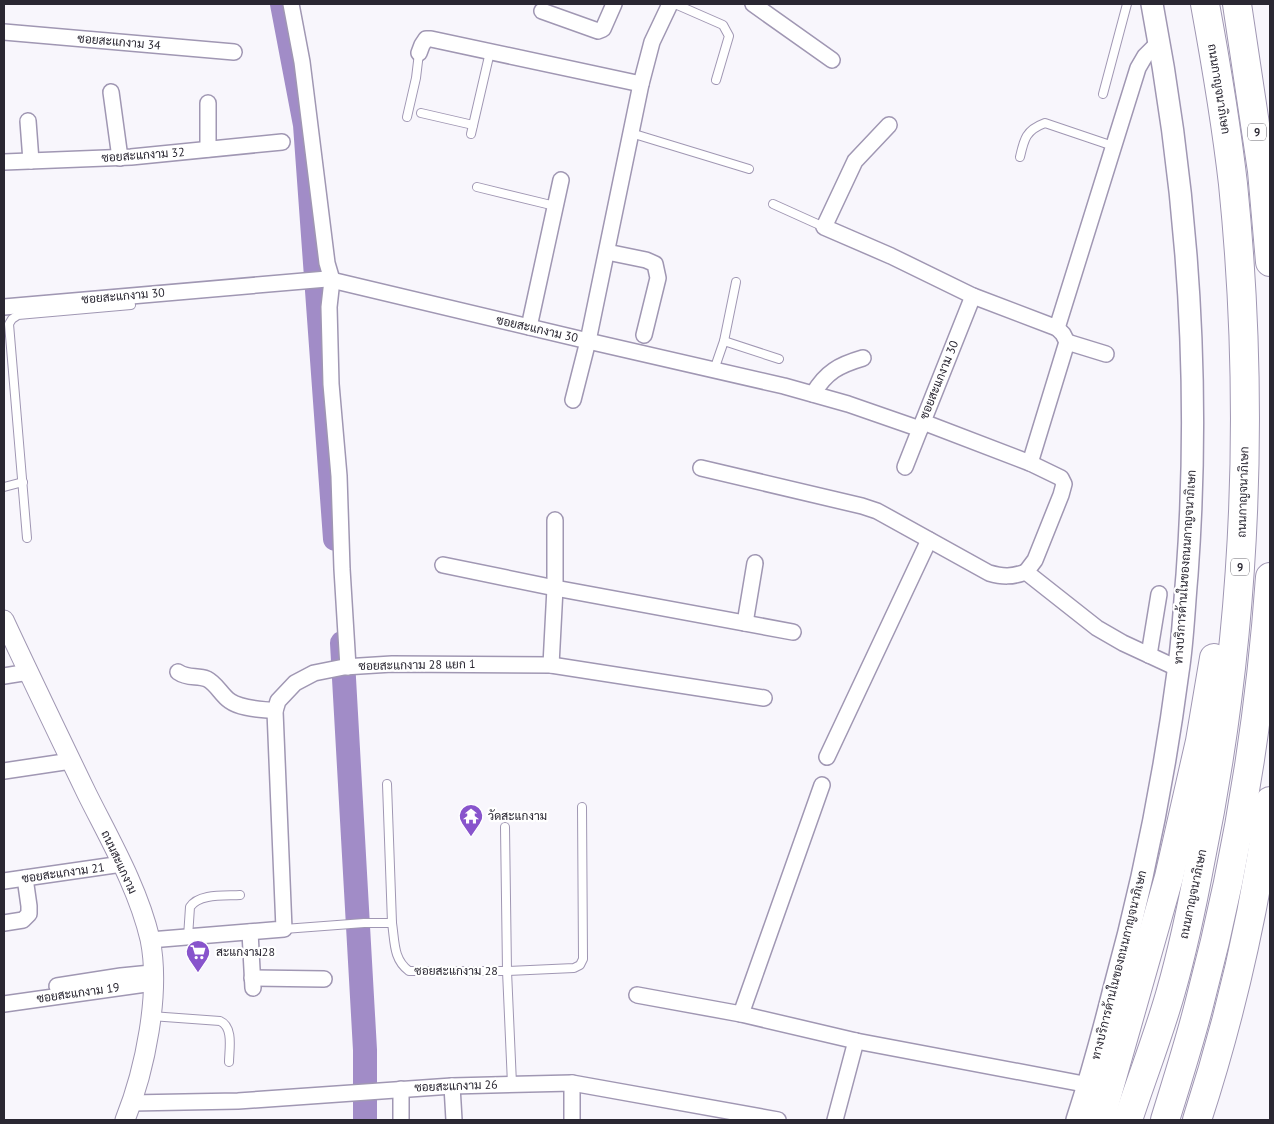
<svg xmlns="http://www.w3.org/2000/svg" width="1274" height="1124" font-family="'PT Sans',Sarabun,sans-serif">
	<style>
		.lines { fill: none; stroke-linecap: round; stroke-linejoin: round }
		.river { stroke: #a18cc7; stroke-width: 24 }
		.service-casing { stroke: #a097b3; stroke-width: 10 }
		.minor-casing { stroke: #a097b3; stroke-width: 18 }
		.tertiary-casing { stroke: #a097b3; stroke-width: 21 }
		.secondary-casing { stroke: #a097b3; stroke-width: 24 }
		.motorway-casing { stroke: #a097b3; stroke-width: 30 }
		.service { stroke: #fff; stroke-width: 8 }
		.minor { stroke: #fff; stroke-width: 15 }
		.tertiary { stroke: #fff; stroke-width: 19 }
		.secondary { stroke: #fff; stroke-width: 21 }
		.motorway { stroke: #fff; stroke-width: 28 }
		.labels { text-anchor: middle; stroke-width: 4.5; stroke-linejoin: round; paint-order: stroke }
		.shield { fill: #fff; stroke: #6a6870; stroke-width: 1 }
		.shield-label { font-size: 11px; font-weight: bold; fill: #2a2732 }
		.street-label { font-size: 12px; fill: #2a2732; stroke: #fff }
		.poi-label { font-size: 12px; fill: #2a2732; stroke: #fff; text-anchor: start }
	</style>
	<rect width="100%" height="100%" fill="#f8f6fc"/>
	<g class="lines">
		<g class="river">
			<path d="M282,4L305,125L335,539"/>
			<path d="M342,643L365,1050V1120"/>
		</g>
		<g class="service-casing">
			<g id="service">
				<path d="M675,4L723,25L729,36L716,80"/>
				<path d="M1103,94L1127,4"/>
				<path d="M421,113L473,125"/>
				<path d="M407,117L416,78L419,53"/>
				<path d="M631,133L749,169"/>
				<path d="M471,134L490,52"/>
				<path d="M1020,157C1024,139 1026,130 1045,123L1113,146"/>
				<path d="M477,187L555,206"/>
				<path d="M773,204L824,227"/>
				<path d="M724,341L736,282"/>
				<path d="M714,370L724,341L779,359"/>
				<path d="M4,487L23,482"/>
				<path d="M27,538L9,324L12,319L18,315L131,305"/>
				<path d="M387,784L392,923"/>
				<path d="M505,827L507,971L512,1084"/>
				<path d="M284,929L364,923H392C395,942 393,959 409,971H507L574,968L580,965L583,959L582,807"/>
				<path d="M188,937L190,907C199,893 226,896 240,895"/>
				<path d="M151,1016L220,1021C234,1027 229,1050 229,1062"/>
			</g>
		</g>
		<g class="minor-casing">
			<g id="minor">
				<path d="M291,4L302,62L327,263L332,280L329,307L331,384L339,476L342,569L348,667"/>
				<path d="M753,4L832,60"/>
				<path d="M542,11L598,31L603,29L614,4"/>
				<path d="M4,32L234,52"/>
				<path d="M419,53L422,45L426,39H431L641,84"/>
				<path d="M111,92L120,158"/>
				<path d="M208,103V149"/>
				<path d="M28,121L31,161"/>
				<path d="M889,125L855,161L824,227L891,256L973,296L1057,328L1138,68L1145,56L1159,42"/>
				<path d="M4,162L131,157L282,142"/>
				<path d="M607,252L646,260L655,264L658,278L644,335"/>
				<path d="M4,307L327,279L588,341L784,386L848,404L920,429L973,296"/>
				<path d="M529,327L561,180"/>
				<path d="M1067,342L1106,354"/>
				<path d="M813,394C826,372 839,365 863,358"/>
				<path d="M573,400L588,341L641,84L652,42L670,4"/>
				<path d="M923,422L1030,463L1061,478L1064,484L1061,495L1035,560L1026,572L1097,628L1123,643L1179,669"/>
				<path d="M1030,463L1067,342L1063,334L1057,328"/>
				<path d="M905,467L920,429"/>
				<path d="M701,468L862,506L877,511L989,573C1003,577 1012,577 1026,572"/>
				<path d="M443,565L555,588L793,632"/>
				<path d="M745,623L755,563"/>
				<path d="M1149,655L1159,594"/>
				<path d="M551,665L555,588V520"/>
				<path d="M178,672C188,679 197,675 207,679C217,684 221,695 230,701C241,709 261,709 275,711"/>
				<path d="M4,676L29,672"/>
				<path d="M827,757L929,540"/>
				<path d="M4,771L71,761"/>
				<path d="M4,881L122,864"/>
				<path d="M4,923L23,920L29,914V906L25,878"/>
				<path d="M250,932L253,988"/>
				<path d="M150,940L284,929L275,711L278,701L295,683L314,673L344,667L392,664L551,665L764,698"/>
				<path d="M252,978L324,979"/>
				<path d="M57,986L121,976L151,973"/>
				<path d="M637,995L741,1014L856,1041L1089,1085"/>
				<path d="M4,1004L153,983"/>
				<path d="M741,1014L822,785"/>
				<path d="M572,1083V1120"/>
				<path d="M452,1086L454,1120"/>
				<path d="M401,1089V1120"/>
				<path d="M131,1103L238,1101L452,1086L572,1083L778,1120"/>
				<path d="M835,1120L856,1041"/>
			</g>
		</g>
		<g class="tertiary-casing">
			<path id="tertiary" d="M4,620C31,678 59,736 87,794C110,840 138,888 150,939C161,993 145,1070 125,1120"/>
		</g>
		<g class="secondary-casing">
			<path id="secondary" d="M1077,1120C1091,1077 1103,1033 1114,989C1143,884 1164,779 1178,672C1183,640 1184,607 1187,575C1201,384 1188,192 1152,4"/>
		</g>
		<g class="motorway-casing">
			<g id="motorway">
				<path d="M1237,4L1262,171L1270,262"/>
				<path d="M1100,1120L1169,877L1200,741L1214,658"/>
				<path d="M1128,1120C1142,1077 1159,1034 1171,991C1183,949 1192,906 1200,863C1246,639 1256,411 1233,184C1226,123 1216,64 1205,4"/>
				<path d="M1165,1120C1177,1081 1190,1041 1200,1001C1237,862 1260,720 1270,577"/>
				<path d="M1197,1120C1231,1016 1255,909 1270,801"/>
			</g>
		</g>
		<use href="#service" class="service"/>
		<use href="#minor" class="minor"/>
		<use href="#tertiary" class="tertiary"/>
		<use href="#secondary" class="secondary"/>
		<use href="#motorway" class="motorway"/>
	</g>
	<defs>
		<g id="temple-pin" transform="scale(1.25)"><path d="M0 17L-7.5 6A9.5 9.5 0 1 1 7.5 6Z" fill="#8854cc" stroke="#fff"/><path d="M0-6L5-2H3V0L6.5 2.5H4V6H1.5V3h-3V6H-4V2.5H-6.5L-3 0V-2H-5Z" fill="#fff"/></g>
		<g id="supermarket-pin" transform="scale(1.25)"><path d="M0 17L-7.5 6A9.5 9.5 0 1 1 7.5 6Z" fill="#8854cc" stroke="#fff"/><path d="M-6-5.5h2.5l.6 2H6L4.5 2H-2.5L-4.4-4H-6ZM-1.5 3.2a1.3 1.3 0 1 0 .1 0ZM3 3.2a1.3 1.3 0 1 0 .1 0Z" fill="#fff"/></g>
	</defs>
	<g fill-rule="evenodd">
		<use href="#temple-pin" x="471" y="816"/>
		<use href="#supermarket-pin" x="198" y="952"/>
	</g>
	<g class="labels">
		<g class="shield">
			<rect x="1248" y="123.5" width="18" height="17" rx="4"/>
			<rect x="1231" y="558.5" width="18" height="17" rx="4"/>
		</g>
		<g class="shield-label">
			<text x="1257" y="136">9</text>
			<text x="1240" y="571">9</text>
		</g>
		<g class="street-label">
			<text transform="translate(119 42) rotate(5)" y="4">ซอยสะแกงาม 34</text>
			<text transform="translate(1219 89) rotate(81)" y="4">ถนนกาญจนาภิเษก</text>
			<text transform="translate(143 155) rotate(-4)" y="4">ซอยสะแกงาม 32</text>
			<text transform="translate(123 296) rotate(-5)" y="4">ซอยสะแกงาม 30</text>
			<text transform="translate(537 329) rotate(13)" y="4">ซอยสะแกงาม 30</text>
			<text transform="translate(939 380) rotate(-68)" y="4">ซอยสะแกงาม 30</text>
			<text transform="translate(1243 492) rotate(-88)" y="4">ถนนกาญจนาภิเษก</text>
			<text transform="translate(1185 567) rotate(-86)" y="4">ทางบริการด้านในของถนนกาญจนาภิเษก</text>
			<text transform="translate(417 665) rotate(-1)" y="4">ซอยสะแกงาม 28 แยก 1</text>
			<text transform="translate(119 862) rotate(65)" y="4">ถนนสะแกงาม</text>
			<text transform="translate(63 873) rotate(-8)" y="4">ซอยสะแกงาม 21</text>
			<text transform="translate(1193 894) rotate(-78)" y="4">ถนนกาญจนาภิเษก</text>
			<text transform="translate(1119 965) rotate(-76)" y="4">ทางบริการด้านในของถนนกาญจนาภิเษก</text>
			<text x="456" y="975">ซอยสะแกงาม 28</text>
			<text transform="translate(78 993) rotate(-8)" y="4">ซอยสะแกงาม 19</text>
			<text transform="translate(456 1086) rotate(-2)" y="4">ซอยสะแกงาม 26</text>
		</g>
		<g class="poi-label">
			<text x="488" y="820">วัดสะแกงาม</text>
			<text x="216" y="956">สะแกงาม28</text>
		</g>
	</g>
	<rect width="1274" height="1124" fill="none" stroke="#2a2732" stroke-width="10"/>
</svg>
